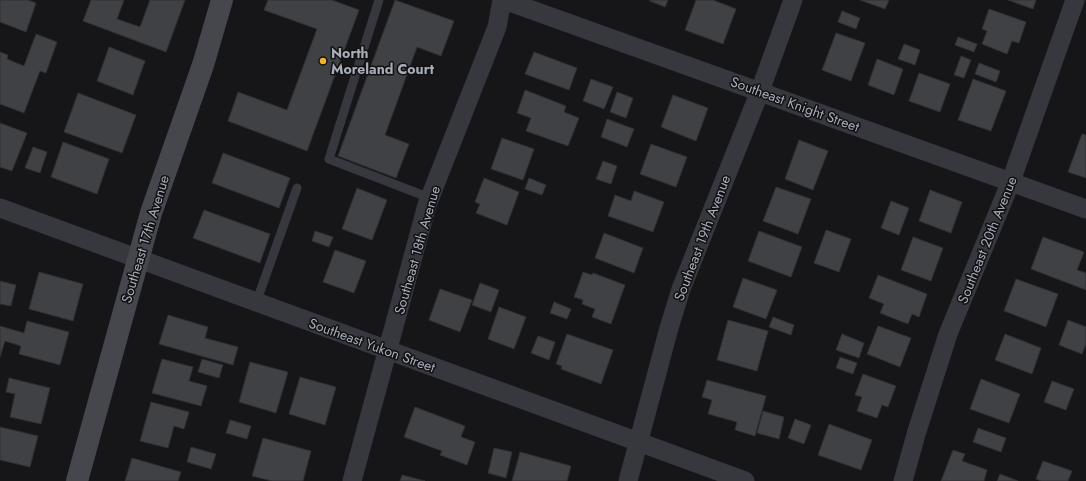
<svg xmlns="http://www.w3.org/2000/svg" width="1086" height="481" font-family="Jost,sans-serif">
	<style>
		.building { fill: #404145; stroke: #303034 }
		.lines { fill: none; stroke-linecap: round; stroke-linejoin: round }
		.lane { stroke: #37383d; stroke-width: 9 }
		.street { stroke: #37383d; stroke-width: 19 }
		.secondary { stroke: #45474d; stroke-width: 22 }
		.poi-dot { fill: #f2b134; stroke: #111113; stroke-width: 1.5 }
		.labels { text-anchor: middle; stroke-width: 3; stroke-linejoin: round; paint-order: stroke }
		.poi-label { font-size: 14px; font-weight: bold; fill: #a8adb8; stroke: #111113; text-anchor: start }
		.street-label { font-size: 14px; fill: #a8adb8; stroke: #111113 }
	</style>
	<rect width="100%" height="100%" fill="#161618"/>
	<g class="building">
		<path d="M0,0H28L36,3L26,32L0,22Z"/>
		<path d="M91,0H124L117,19L140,27L150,0H185L166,52L83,21Z"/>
		<path d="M268,0H332L359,10L307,151L228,121L238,92L287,110L317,29L264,10Z"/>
		<path d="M395,0L454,21L441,56L417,47L385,135L409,144L396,178L338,156Z"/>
		<path d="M650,0H668L665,7L650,1Z"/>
		<path d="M696,0H713L736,9L723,44L685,30Z"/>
		<path d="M860,0H889L885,9Z"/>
		<path d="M1008,0H1036L1033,9Z"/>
		<path d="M989,9L1026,22L1019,43L1012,41L1007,54L982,44L987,31L982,29Z"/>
		<path d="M842,11L860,18L856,29L838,22Z"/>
		<path d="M836,33L865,43L851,81L822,70Z"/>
		<path d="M36,34L57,42L46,73L40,71L24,113L0,104V52L8,55L7,59L24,66Z"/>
		<path d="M958,37L977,44L974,52L955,45Z"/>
		<path d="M904,44L920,50L915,65L898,59Z"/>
		<path d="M109,47L145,61L133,95L97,81Z"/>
		<path d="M534,52L577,68L569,90L525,74Z"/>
		<path d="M961,56L971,60L964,78L954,75Z"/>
		<path d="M877,59L903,69L894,95L868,85Z"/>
		<path d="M979,63L1000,71L996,82L975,74Z"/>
		<path d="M919,73L950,84L940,112L909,101Z"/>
		<path d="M591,79L613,87L604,109L583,101Z"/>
		<path d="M973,79L1006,91L991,131L958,120Z"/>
		<path d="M525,90L566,106L564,112L579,118L568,146L526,131L531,118L517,113Z"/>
		<path d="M617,92L633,98L626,118L610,112Z"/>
		<path d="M78,93L136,115L122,153L64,132Z"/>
		<path d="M673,95L708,108L696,141L661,127Z"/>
		<path d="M607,119L634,129L627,147L601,137Z"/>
		<path d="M0,123L27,133L12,171L0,167Z"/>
		<path d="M1082,134L1086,135V178L1068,172Z"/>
		<path d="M502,138L534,149L523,180L491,169Z"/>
		<path d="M799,140L828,151L813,190L785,179Z"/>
		<path d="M63,142L109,159L97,194L51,177Z"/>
		<path d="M651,144L687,157L676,187L640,174Z"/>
		<path d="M33,147L47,152L40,173L25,168Z"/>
		<path d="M223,153L290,178L279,208L212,183Z"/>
		<path d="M603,161L617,166L611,184L596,179Z"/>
		<path d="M484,178L519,192L507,225L476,213L480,204L475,202Z"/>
		<path d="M529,178L546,185L542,195L525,189Z"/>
		<path d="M776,187L811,199L798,234L763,221Z"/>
		<path d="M357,188L387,200L372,240L342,229Z"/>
		<path d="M930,190L962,202L951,233L919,221Z"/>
		<path d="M634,191L664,202L653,232L608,216L615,195L631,201Z"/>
		<path d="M891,201L909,208L899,235L881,228Z"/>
		<path d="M204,210L270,234L260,263L193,238Z"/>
		<path d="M826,230L851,239L839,272L814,263Z"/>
		<path d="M315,231L333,237L329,247L312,241Z"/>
		<path d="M759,231L802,247L791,277L748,261Z"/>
		<path d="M604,233L643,248L634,273L595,258Z"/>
		<path d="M913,237L943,248L931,281L901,270Z"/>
		<path d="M1043,237L1084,252L1077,270L1086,273V290L1031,269Z"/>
		<path d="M335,250L366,261L354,293L323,282Z"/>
		<path d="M39,272L83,284L73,321L29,309Z"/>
		<path d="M583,272L592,275L593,273L625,285L611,324L592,317L595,309L582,304L583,300L574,297Z"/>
		<path d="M878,275L927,294L919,317L912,314L908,324L880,313L884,304L869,298Z"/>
		<path d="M743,278L777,290L766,319L733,307Z"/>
		<path d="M1016,279L1058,294L1046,327L1004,311Z"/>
		<path d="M0,281L16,285L11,306L0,304Z"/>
		<path d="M480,283L499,290L491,312L472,305Z"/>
		<path d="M440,289L472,300L460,332L429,320Z"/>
		<path d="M554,302L571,309L567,319L550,313Z"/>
		<path d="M499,307L526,317L514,349L488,339Z"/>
		<path d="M168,315L208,327L205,338L238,347L233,365L159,344Z"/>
		<path d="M773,317L794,325L791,335L769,327Z"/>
		<path d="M728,320L768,331L757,371L717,360Z"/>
		<path d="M1068,320L1086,327V344L1082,354L1059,345Z"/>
		<path d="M27,321L69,332L60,365L19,354L21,346L5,341L0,357V326L24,333Z"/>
		<path d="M878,326L911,338L900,367L867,354Z"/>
		<path d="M567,334L613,350L601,384L561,369L562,366L556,364Z"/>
		<path d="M842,334L864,343L859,358L836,350Z"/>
		<path d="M1005,334L1041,348L1032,374L995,360Z"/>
		<path d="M538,336L555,342L549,360L531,353Z"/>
		<path d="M840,357L857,363L853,374L836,368Z"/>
		<path d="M162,359L193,367L189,381L207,386L201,406L152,393Z"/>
		<path d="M202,359L223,365L219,378L198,372Z"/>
		<path d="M250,362L288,372L276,413L239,402Z"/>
		<path d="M863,374L896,386L888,407L882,405L877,418L857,411L862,397L855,395Z"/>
		<path d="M300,377L336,387L325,425L289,414Z"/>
		<path d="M9,378L50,388L41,424L10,417L15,394L6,392Z"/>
		<path d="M981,379L1020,394L1009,423L970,409Z"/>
		<path d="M707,380L766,396L755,436L735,430L737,422L708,414L712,400L702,397Z"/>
		<path d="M1052,381L1074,389L1066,410L1044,402Z"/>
		<path d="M151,402L189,412L184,429L174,426L168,448L140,441Z"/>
		<path d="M415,407L465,426L461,437L475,442L467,465L440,455L442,451L404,437Z"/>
		<path d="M763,411L784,417L779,439L757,433Z"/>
		<path d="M795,419L811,425L804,444L788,438Z"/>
		<path d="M230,420L251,426L247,439L226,433Z"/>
		<path d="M829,424L872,440L861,470L818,455Z"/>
		<path d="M0,427L38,436L30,467L0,460Z"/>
		<path d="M978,428L1006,438L1001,452L973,442Z"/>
		<path d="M263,438L311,451L303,481H272L252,476Z"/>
		<path d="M191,447L216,454L211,469L187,462Z"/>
		<path d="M494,448L512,452L506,478L488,473Z"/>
		<path d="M953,450L965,454L962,461L987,470L984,481H941Z"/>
		<path d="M520,452L571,466L567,481H512Z"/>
		<path d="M132,458L181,472L178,481H125Z"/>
		<path d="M1043,461L1072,471L1068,481H1041L1036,479Z"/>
		<path d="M1000,474L1018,481H997Z"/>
		<path d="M402,475L425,481H400Z"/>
	</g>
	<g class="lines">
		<g class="lane">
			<path d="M379,0L329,159L430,198"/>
			<path d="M256,303L297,188"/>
		</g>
		<g class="street">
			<path d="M504,0L1086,209"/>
			<path d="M0,208L745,481"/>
			<path d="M352,481L427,205L497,27L502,0"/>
			<path d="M628,481L669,328L681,289L760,91L793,0"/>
			<path d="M903,481L917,431L948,334L1011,181L1075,0"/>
		</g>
		<path class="secondary" d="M77,481L151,213L203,65L222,0"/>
	</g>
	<circle class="poi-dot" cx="323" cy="61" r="4"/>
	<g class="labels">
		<g class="poi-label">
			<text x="331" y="58">North<tspan x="331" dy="16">Moreland Court</tspan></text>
		</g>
		<g class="street-label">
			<text transform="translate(795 104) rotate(20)" y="5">Southeast Knight Street</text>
			<text transform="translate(702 238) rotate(-69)" y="5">Southeast 19th Avenue</text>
			<text transform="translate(145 239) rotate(-73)" y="5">Southeast 17th Avenue</text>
			<text transform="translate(987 240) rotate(-68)" y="5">Southeast 20th Avenue</text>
			<text transform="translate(417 250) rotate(-74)" y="5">Southeast 18th Avenue</text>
			<text transform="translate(372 345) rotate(20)" y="5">Southeast Yukon Street</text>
		</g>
	</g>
</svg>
